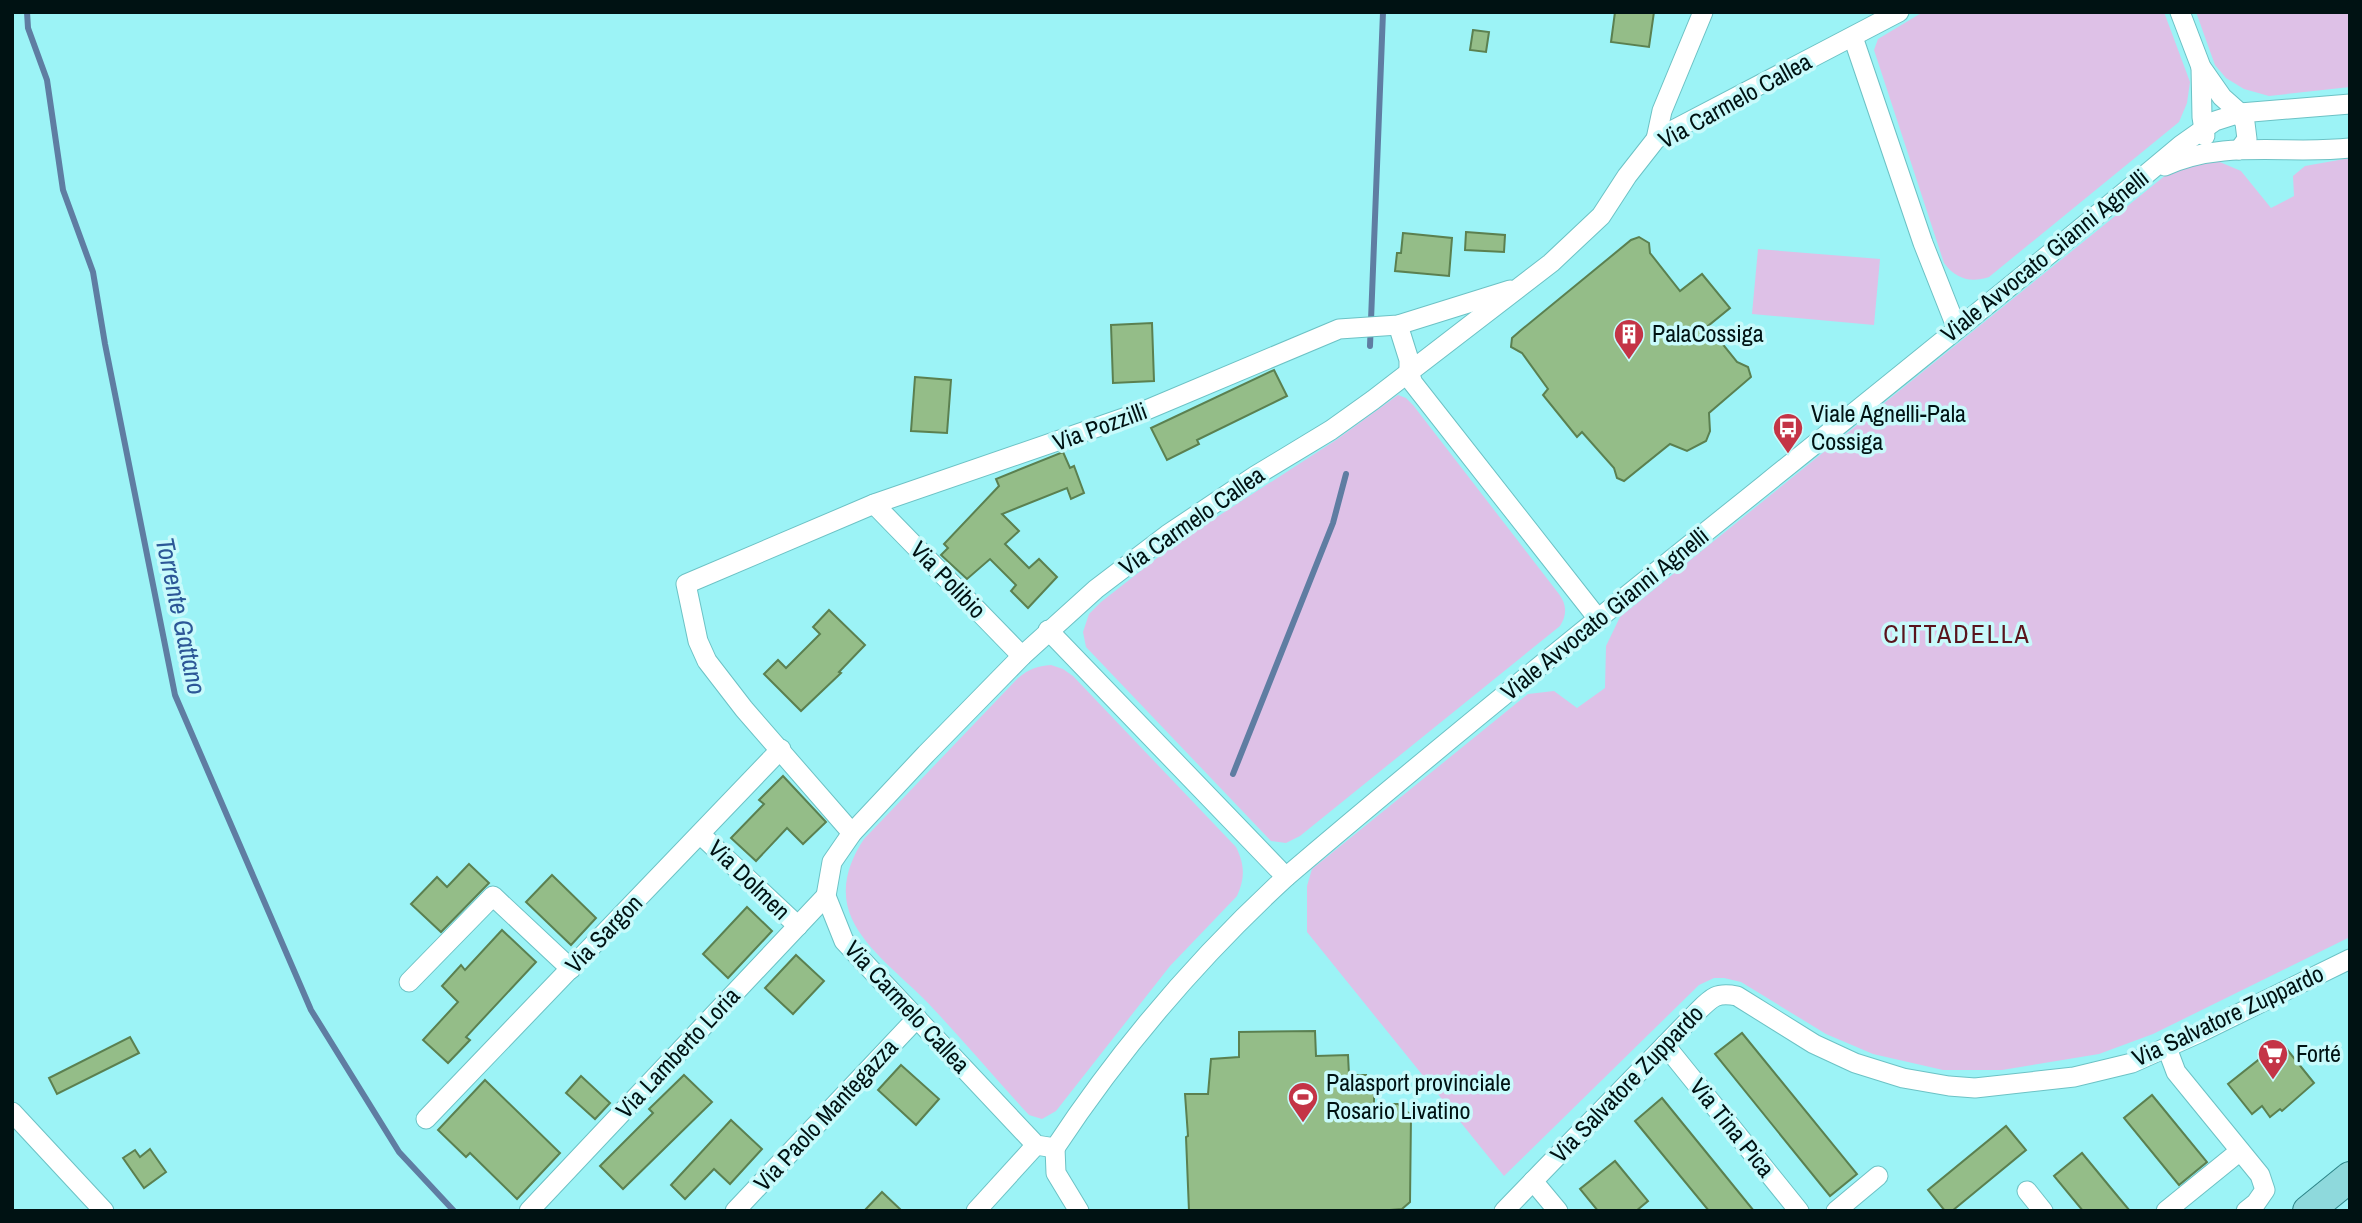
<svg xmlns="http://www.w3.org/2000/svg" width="2362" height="1223" font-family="'Archivo Narrow',sans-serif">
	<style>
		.green { fill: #dec1e7 }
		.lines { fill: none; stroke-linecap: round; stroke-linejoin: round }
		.stream { stroke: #5f7da2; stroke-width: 6 }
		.building { fill: #94bd88; stroke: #5b8050; stroke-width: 2 }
		.street-casing { stroke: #6cc2c5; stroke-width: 21 }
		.primary-casing { stroke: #2b8387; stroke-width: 32 }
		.street { stroke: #fff; stroke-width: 19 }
		.primary { stroke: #8ed9dc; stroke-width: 30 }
		.labels { text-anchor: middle; stroke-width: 7; stroke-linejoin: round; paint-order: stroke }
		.street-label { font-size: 24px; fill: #001213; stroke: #c8fafb }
		.poi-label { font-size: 24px; fill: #001213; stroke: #c8fafb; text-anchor: start }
		.water-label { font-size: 26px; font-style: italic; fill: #2c5797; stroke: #c8fafb }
		.neighbourhood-label { font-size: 26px; letter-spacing: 2px; fill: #59141c; stroke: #c8fafb }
	</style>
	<rect width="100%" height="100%" fill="#9cf3f6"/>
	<g class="green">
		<path d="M1923,12H2164L2190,82L2187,103L2179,122L1989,277C1970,283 1956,279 1944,263L1874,50L1878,39Z"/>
		<path d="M2196,12H2350V87L2269,96L2244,89L2226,78L2215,65Z"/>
		<path d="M2350,158V937L2153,1034L2099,1054L2002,1070H1943L1873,1054L1826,1034L1741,982L1724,978H1714L1699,985L1504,1176L1307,932V886L1312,869L1528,694L1554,691L1577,708L1605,688L1606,646L1620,617L2172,170L2215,160L2241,171L2271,208L2294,196L2293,176L2305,166Z"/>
		<path d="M1758,249L1880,259L1874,325L1752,314Z"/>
		<path d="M1398,395L1406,398L1413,405L1559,594C1567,605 1567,615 1560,626L1300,836L1286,843L1271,841L1086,647L1083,632L1089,614L1101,602L1175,544L1336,440Z"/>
		<path d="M1051,665L1063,669L1073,676L1236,847C1245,865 1245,878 1237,896L1170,966L1056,1111L1042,1119L1029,1115C995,1078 962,1039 928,1003C904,978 866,950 852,919C839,891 848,863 864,839L1018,678C1029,669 1037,666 1051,665Z"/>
	</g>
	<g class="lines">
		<g class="stream">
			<path d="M27,12L28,28L47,80L63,190L93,272L105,344L175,695L311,1010L399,1152L454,1211"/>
			<path d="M1370,346L1383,12"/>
			<path d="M1233,774L1333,523L1346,474"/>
		</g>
	</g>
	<g class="building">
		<path d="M1615,12H1654L1649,47L1611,42Z"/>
		<path d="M1473,30L1489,32L1486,52L1470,50Z"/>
		<path d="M1466,232L1505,235L1504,252L1465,250Z"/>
		<path d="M1403,233L1452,238L1449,276L1395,271L1397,253H1401Z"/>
		<path d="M1639,237L1649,243L1650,253L1680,291L1702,274L1730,308L1708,326L1737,362L1748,367L1751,377L1709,413L1710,431L1706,441L1687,451L1670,444L1624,481L1617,478L1614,468L1582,432L1577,437L1543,395L1548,389L1522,353L1511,347L1512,338L1520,331L1631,240Z"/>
		<path d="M1152,323L1154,381L1113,383L1111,325Z"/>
		<path d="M1274,370L1287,396L1197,440L1199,444L1167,460L1151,428Z"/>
		<path d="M915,377L951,380L947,433L911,431Z"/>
		<path d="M1063,452L1070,468L1074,466L1084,493L1071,499L1067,488L1002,514L1019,531L1005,544L1029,568L1039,559L1057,577L1028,608L1011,591L1016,585L990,559L967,579L941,555L948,548L944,544L999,486L996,479Z"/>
		<path d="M829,610L865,645L839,672L841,673L801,711L764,674L778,660L786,668L820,634L813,627Z"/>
		<path d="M783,776L826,822L803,844L787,828L756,861L731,838L764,804L759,800Z"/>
		<path d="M469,864L489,883L441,932L411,904L437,877L447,887Z"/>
		<path d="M552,875L596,918L571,945L526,902Z"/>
		<path d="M747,907L772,931L728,978L703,954Z"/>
		<path d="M502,930L536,962L466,1037L470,1040L448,1063L423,1040L458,1002L442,986L461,965L465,970Z"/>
		<path d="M796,955L824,981L793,1014L765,988Z"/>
		<path d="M1315,1031L1316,1056L1348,1055L1349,1075H1366L1365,1091H1374V1104H1398L1411,1115L1410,1202L1402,1209L1377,1211H1189L1186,1137L1188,1136L1185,1094H1208L1211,1059L1239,1057V1032Z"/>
		<path d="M1742,1033L1857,1174L1830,1196L1715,1054Z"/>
		<path d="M130,1037L139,1053L57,1094L49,1078Z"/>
		<path d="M2281,1042L2314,1083L2282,1111L2280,1109L2270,1117L2262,1106L2252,1114L2228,1084Z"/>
		<path d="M901,1065L939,1099L916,1125L878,1090Z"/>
		<path d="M684,1075L712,1102L623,1189L600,1166L653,1113L649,1109Z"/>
		<path d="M581,1076L610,1103L595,1119L566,1093Z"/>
		<path d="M485,1080L560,1153L517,1199L470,1153L466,1157L438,1130Z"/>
		<path d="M2152,1095L2207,1162L2179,1185L2124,1118Z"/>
		<path d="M1662,1098L1719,1168L1754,1211H1709L1635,1121Z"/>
		<path d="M731,1120L762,1149L730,1184L714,1169L685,1199L671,1185Z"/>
		<path d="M2006,1126L2026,1150L1952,1211H1945L1928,1190Z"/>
		<path d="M150,1149L166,1172L144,1188L123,1158L135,1150L140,1157Z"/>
		<path d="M2082,1153L2110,1187L2130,1211H2083L2054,1176Z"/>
		<path d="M1615,1161L1648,1201L1636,1211H1598L1580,1189Z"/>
		<path d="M882,1192L902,1211H864Z"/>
	</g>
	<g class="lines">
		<g class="street-casing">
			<g id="street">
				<path d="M2180,12L2201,67L2222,97L2240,113L2245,123L2247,139L2239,150"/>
				<path d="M1853,37L1923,243L1957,329"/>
				<path d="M2201,67L2202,117L2205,136"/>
				<path d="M1656,139L1662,111L1703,12"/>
				<path d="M2165,166C2223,139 2288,155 2350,148"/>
				<path d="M1398,325L1409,360V373L1413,383L1599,620"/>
				<path d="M874,504L1022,656"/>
				<path d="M1048,630L1286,877"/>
				<path d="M852,833L744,709L707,661L698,641L686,584L874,504L1144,411L1339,329L1398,325L1510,290"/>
				<path d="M700,834L798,926"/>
				<path d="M409,982L493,896L571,969"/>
				<path d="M1665,1045L1799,1211"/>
				<path d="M2167,1048L2176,1072L2260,1175L2265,1190L2256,1203L2246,1211"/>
				<path d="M12,1112L104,1211"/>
				<path d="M426,1119L781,749"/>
				<path d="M1055,1148L1036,1145L844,941L826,896L832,862L852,833L926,754L1022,656L1096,589L1167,535L1255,476L1331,430L1373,400L1551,263L1601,216L1627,176L1656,139L1899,12"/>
				<path d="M1055,1148C1121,1048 1198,958 1286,877C1579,627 1886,393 2181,145L2215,121L2240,113L2350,104"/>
				<path d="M1055,1148L1056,1173L1079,1211"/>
				<path d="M1533,1181L1558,1211"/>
				<path d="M2027,1191L2043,1211"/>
				<path d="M529,1211L826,896"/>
				<path d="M735,1211L917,1018"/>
				<path d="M976,1211L1036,1145"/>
				<path d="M1504,1211L1698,1011C1712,997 1717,992 1737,996L1814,1044L1855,1063L1903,1078L1949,1086L1975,1088L2074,1077L2132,1063L2199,1033L2350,959"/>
				<path d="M1836,1211L1878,1176"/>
				<path d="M2166,1211L2240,1151"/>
			</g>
		</g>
		<g class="primary-casing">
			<path id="primary" d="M2308,1211L2350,1177"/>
		</g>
		<use href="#street" class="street"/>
		<use href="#primary" class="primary"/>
	</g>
	<defs>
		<g id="building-pin" transform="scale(1.575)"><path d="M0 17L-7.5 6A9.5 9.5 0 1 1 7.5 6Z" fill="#c43446" stroke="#c8fafb"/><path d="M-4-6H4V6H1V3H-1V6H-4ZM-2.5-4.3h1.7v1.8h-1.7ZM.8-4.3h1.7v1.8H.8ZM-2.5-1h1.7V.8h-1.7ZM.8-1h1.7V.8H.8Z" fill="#fff"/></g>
		<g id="bus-pin" transform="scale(1.575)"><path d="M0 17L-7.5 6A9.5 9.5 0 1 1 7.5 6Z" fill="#c43446" stroke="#c8fafb"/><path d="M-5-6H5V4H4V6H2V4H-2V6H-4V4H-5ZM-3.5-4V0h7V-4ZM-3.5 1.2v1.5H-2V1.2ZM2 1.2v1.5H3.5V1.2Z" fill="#fff"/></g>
		<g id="supermarket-pin" transform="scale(1.575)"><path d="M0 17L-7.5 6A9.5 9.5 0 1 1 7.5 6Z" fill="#c43446" stroke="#c8fafb"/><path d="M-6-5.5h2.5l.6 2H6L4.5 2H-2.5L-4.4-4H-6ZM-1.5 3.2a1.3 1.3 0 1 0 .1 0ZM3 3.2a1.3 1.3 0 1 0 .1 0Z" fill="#fff"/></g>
		<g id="stadium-pin" transform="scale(1.575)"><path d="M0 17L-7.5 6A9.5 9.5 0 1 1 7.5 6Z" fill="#c43446" stroke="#c8fafb"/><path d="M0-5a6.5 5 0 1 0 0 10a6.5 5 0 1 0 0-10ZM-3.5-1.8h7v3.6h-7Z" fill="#fff"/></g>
	</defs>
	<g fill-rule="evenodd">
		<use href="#building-pin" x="1629" y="334"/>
		<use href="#bus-pin" x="1788" y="428"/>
		<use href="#supermarket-pin" x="2273" y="1054"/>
		<use href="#stadium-pin" x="1303" y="1097"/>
	</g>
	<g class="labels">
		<g class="street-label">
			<text transform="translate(1735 101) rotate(-29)" y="8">Via Carmelo Callea</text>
			<text transform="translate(2045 256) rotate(-39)" y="8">Viale Avvocato Gianni Agnelli</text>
			<text transform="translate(1100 427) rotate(-20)" y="8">Via Pozzilli</text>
			<text transform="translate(1192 521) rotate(-35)" y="8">Via Carmelo Callea</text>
			<text transform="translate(948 580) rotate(46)" y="8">Via Polibio</text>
			<text transform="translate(1605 614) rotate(-39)" y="8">Viale Avvocato Gianni Agnelli</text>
			<text transform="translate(749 880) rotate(44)" y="8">Via Dolmen</text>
			<text transform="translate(604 934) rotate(-46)" y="8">Via Sargon</text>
			<text transform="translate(907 1007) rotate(47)" y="8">Via Carmelo Callea</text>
			<text transform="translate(2228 1016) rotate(-25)" y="8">Via Salvatore Zuppardo</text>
			<text transform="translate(678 1053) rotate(-47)" y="8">Via Lamberto Loria</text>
			<text transform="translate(1627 1084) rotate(-46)" y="8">Via Salvatore Zuppardo</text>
			<text transform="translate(826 1115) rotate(-47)" y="8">Via Paolo Mantegazza</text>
			<text transform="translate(1732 1128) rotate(51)" y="8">Via Tina Pica</text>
		</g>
		<g class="poi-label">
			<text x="1652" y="342">PalaCossiga</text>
			<text x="1811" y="422">Viale Agnelli-Pala<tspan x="1811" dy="28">Cossiga</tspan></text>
			<text x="2296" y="1062">Forté</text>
			<text x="1326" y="1091">Palasport provinciale<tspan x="1326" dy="28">Rosario Livatino</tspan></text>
		</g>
		<g class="water-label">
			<text transform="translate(181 616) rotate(78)" y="9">Torrente Gattano</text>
		</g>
		<g class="neighbourhood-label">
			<text x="1957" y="643">CITTADELLA</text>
		</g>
	</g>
	<rect width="2362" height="1223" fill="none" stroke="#001213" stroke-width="28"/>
</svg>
